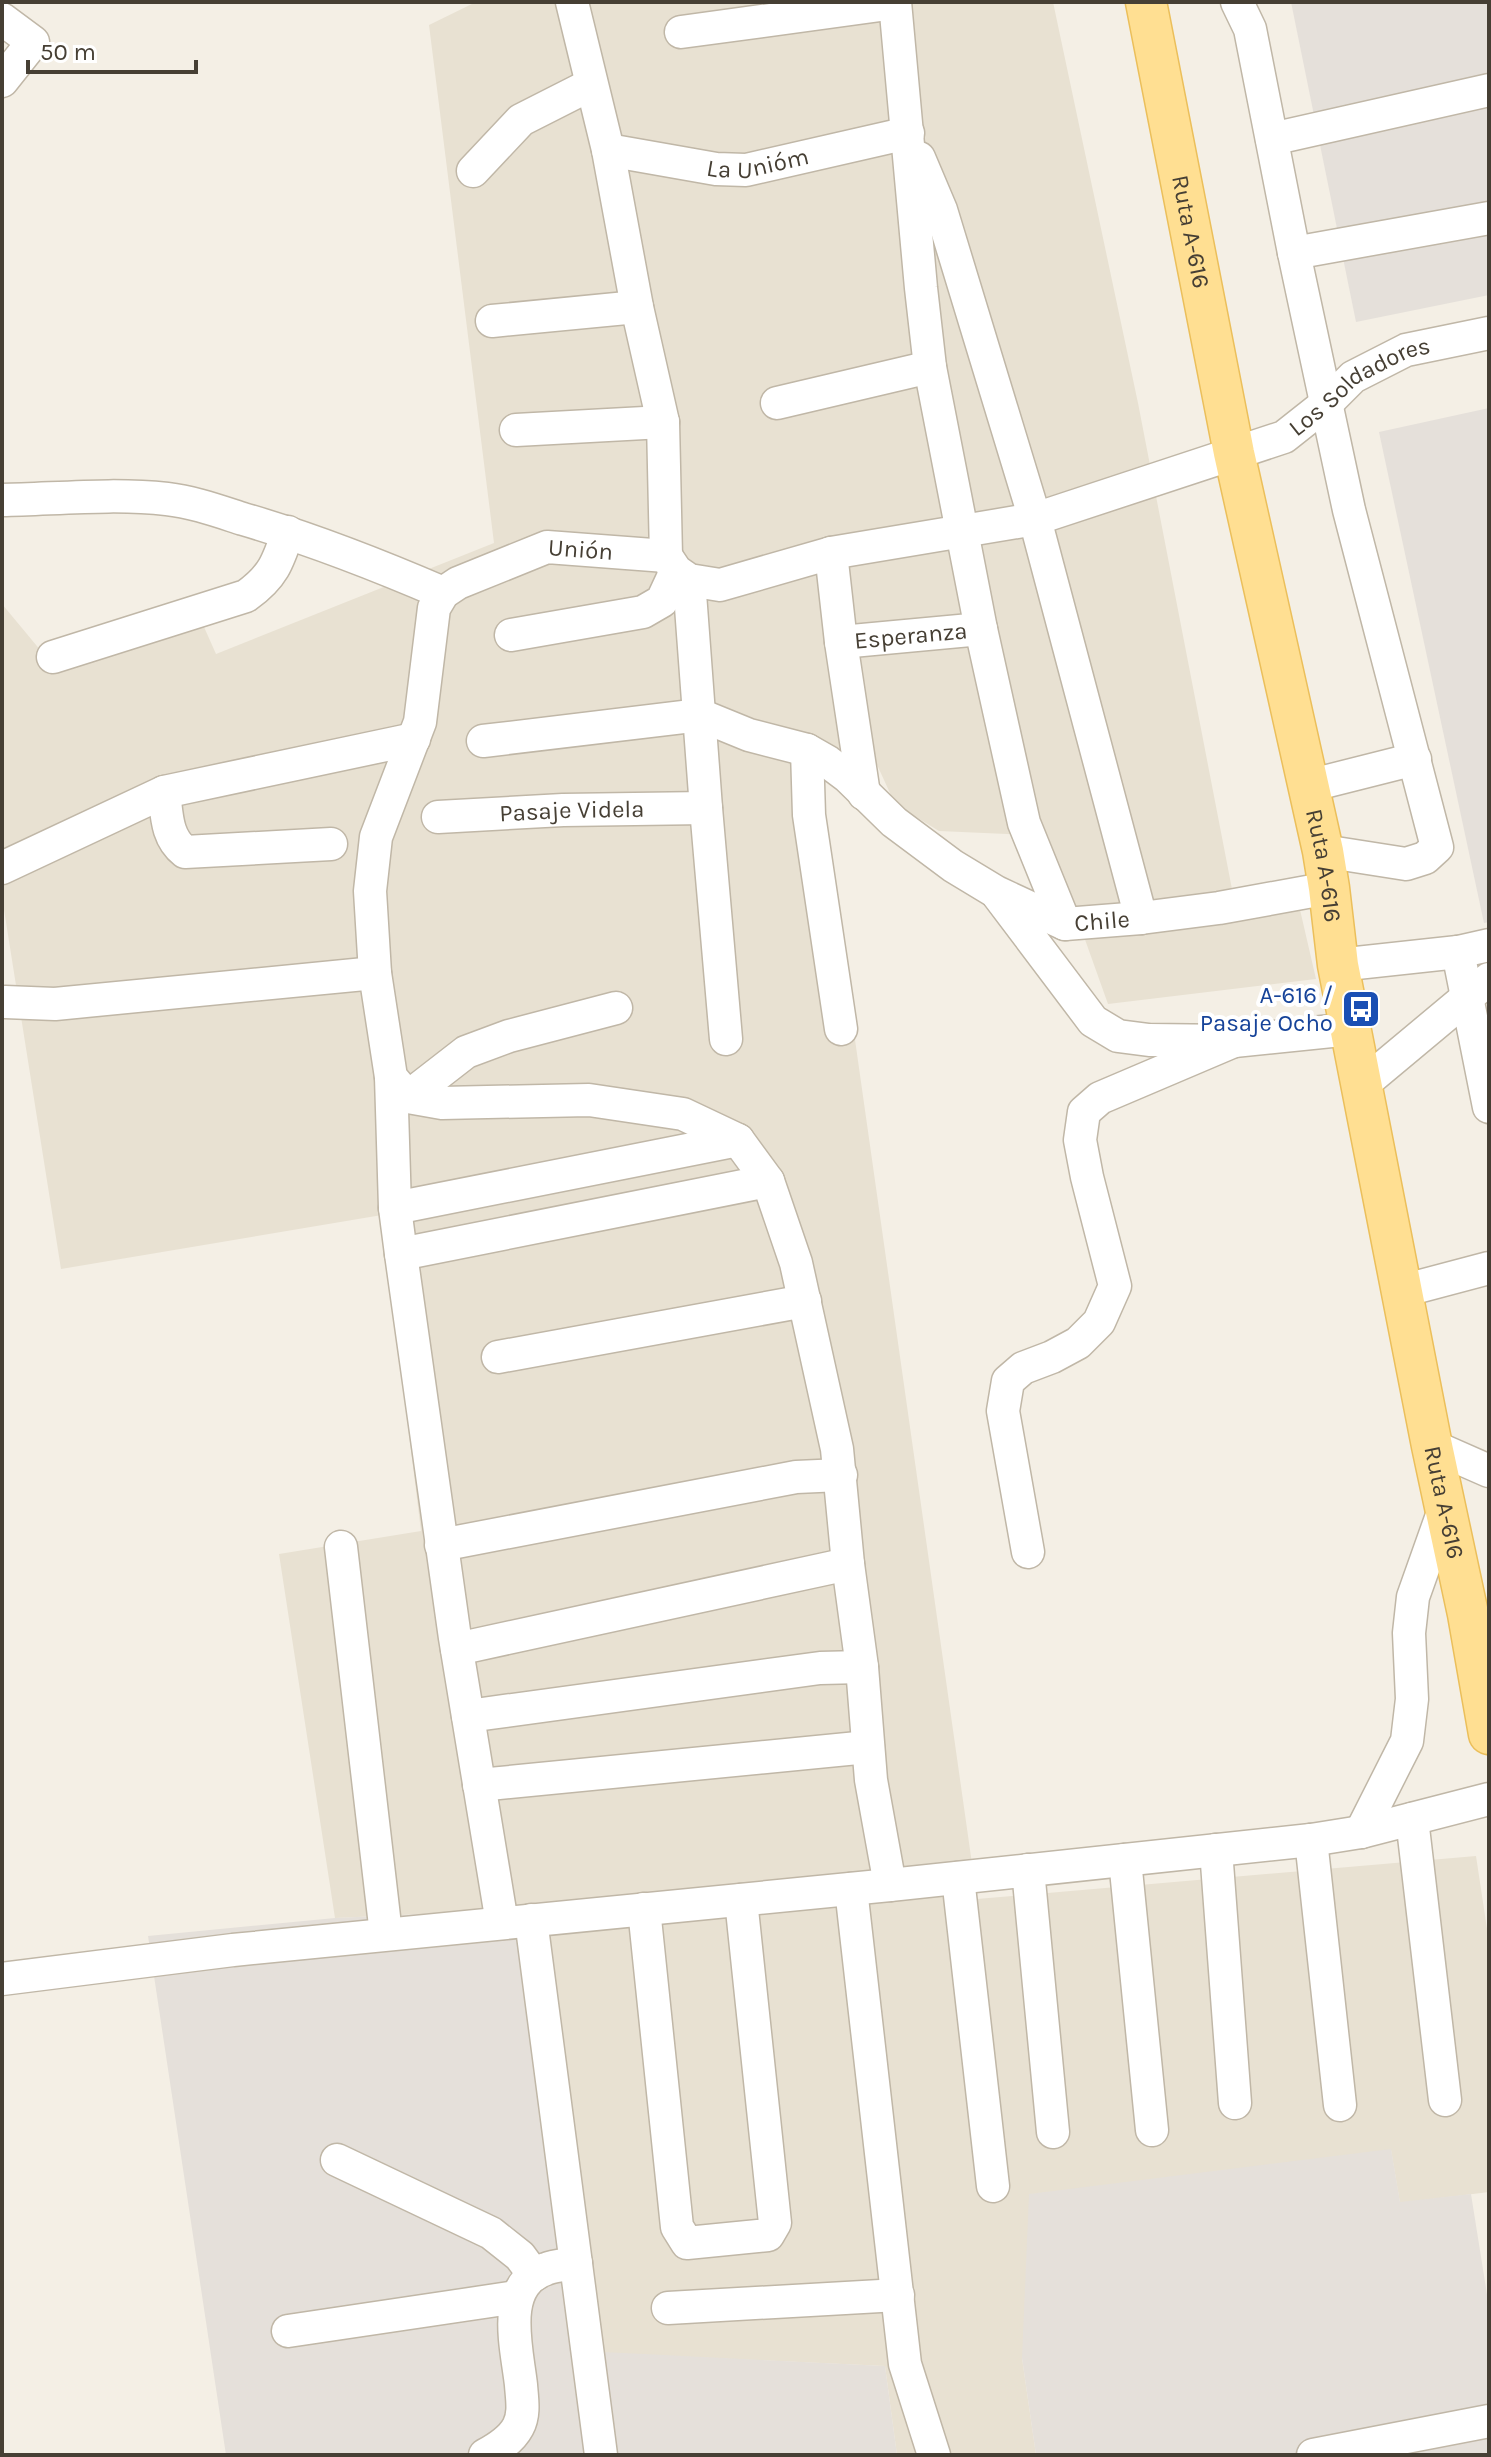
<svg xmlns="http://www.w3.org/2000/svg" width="1491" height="2457" font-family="Karla,sans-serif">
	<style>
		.residential { fill: #e8e1d2 }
		.industrial { fill: #e5e0da }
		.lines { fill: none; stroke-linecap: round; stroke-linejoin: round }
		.minor-casing { stroke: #c0b7a7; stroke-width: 35 }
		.major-casing { stroke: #ebbf5b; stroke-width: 43 }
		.minor { stroke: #fff; stroke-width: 32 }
		.major { stroke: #ffdf92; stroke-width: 40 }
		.labels { text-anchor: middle; stroke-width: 8; stroke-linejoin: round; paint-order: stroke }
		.street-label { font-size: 24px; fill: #463f34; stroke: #fff }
		.transit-label { font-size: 24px; fill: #164399; stroke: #fff; text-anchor: end }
	</style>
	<rect width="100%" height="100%" fill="#f4efe5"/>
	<path class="residential" d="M476,2H1053L1138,403L1237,915L1298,901L1316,979L1108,1004L1048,836L939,831L895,804L868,745L814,751L977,1899L1476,1856L1489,1942V2192L1400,2203L1391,2150L1022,2358L1036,2455H897L885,2366L583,2352L531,1909L335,1918L279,1554L421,1531L382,1215L61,1269L2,897V604L56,669L200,618L216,654L494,543L429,25Z"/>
	<g class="industrial">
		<path d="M1291,2H1489V295L1356,322Z"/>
		<path d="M1489,408V922L1484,923L1379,432Z"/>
		<path d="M531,1909L583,2351L885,2366L897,2455H226L148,1936L335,1918Z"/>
		<path d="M1391,2149L1400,2202L1471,2194L1489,2307V2455H1036L1022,2358L1029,2194Z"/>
	</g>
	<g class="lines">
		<g class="minor-casing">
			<g id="minor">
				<path d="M572,2L608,150L637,307L663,422L666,556"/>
				<path d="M895,2L921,288L930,367L981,629L1024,823L1065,924"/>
				<path d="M1237,2L1250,29L1294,253L1349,510L1437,847L1425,858L1406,864L1323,851"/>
				<path d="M2,19L33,42L2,81"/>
				<path d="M681,32L895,3"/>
				<path d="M1272,139L1489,90"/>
				<path id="s1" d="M608,150L716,169L746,170L908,133"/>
				<path d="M919,158L941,210L1035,519L1141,918"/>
				<path d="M473,171L521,120L590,85"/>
				<path d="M1294,253L1489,218"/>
				<path d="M492,321L637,307"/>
				<path d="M777,403L930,367"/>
				<path d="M516,430L663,422"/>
				<path d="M2,500C56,499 113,493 167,499C193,502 218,511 243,519C312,539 378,565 443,593"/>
				<path d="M831,553L841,642L864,794"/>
				<path d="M689,580L706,808L726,1039"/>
				<path d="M511,635L643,612L662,601L676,571"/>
				<path id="s2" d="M841,642L981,629"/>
				<path d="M53,657L246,596C273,577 278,562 288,532"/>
				<path id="s3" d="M483,741L700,715L749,735L807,750L828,762L848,777L894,822L953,866L996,892L1065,924L1141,918L1219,908L1329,888"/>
				<path d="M807,750L809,815L841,1029"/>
				<path d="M1308,786L1415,759"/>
				<path d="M164,792C167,815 166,837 185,852L331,844"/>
				<path id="s4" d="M438,817L563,810L706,808"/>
				<path d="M2,868L164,792L414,739"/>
				<path d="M998,895L1093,1021L1118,1036L1149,1040L1234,1041L1351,1029"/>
				<path d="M1458,952L1489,1107"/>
				<path d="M1338,965L1458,952L1489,945"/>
				<path d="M5,1002L55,1004L375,973"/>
				<path d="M391,1077L395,1208L401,1254L455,1638L502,1923"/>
				<path d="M1362,1085L1489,979"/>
				<path d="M408,1097L466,1052L509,1036L616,1008"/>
				<path d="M395,1208L738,1140"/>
				<path d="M401,1254L768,1181"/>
				<path d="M1402,1291L1489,1268"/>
				<path d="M498,1357L805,1301"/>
				<path d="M1432,1446L1489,1471"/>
				<path d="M441,1545L796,1477L841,1475"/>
				<path d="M341,1547L386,1934"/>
				<path d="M1028,1552L1003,1411L1008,1381L1023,1368L1052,1357L1078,1343L1099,1322L1115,1286L1087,1177L1080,1140L1084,1112L1100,1098L1234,1041"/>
				<path d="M457,1649L848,1564"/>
				<path d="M468,1716L820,1668L862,1667"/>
				<path d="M479,1785L868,1747"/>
				<path d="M1412,1819L1445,2100"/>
				<path d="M1361,1832L1407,1741L1412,1699L1409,1633L1413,1597L1445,1507"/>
				<path d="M1311,1840L1340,2105"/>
				<path d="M1216,1850L1235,2103"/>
				<path d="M1125,1860L1152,2130"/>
				<path d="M1028,1870L1053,2132"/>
				<path d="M958,1878L993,2186"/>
				<path id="s5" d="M890,1885L871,1780L862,1667L848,1564L837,1449L796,1263L768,1181L738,1140L683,1114L589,1100L442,1103L408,1097L391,1077L375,973L370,891L376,837L420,722L434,608L443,593L458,583L547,547L666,556L676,571L689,580L720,585L831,553L1035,519L1284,437L1327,403L1353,377L1406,350L1489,333"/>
				<path d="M851,1889L905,2364L934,2455"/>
				<path d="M644,1909L677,2227L687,2243L768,2235L775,2223L741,1900"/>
				<path d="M531,1920L601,2455"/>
				<path d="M2,1979L233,1950L890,1885L1311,1840L1361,1832L1489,1799"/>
				<path d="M337,2160L491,2233L520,2256L534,2275"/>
				<path d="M668,2308L898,2295"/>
				<path d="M288,2331L517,2297"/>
				<path d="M485,2455C498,2448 511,2440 518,2427C525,2414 522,2399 521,2385C517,2348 499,2285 546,2269C555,2265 566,2265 576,2263"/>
				<path d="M1313,2455L1489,2421"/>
			</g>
		</g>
		<g class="major-casing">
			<g id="major">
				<path id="s6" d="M1146,2L1234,453L1323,851L1329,888L1338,965L1432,1446L1468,1614L1489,1734"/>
			</g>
		</g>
		<use href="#minor" class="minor"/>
		<use href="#major" class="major"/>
	</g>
	<defs>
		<g id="bus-square" transform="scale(2)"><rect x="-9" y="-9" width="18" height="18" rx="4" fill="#1a4fb4" stroke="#fff"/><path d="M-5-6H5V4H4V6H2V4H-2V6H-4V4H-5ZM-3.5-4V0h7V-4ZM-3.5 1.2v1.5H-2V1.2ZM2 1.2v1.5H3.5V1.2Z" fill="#fff"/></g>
	</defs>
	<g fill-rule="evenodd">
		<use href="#bus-square" x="1361" y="1009"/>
	</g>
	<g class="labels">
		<g class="street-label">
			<text dy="8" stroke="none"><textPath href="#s1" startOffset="152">La Unióm</textPath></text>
			<text dy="8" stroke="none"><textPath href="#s6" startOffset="234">Ruta A-616</textPath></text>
			<text dy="8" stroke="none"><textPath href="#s5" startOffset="2604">Los Soldadores</textPath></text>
			<text dy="8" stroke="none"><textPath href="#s5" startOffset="1776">Unión</textPath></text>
			<text dy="8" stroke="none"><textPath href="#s2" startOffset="70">Esperanza</textPath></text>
			<text dy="8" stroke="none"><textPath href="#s4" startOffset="134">Pasaje Videla</textPath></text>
			<text dy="8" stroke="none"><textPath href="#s6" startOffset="882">Ruta A-616</textPath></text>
			<text dy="8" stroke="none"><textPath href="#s3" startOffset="682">Chile</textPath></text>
			<text dy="8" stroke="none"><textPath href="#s6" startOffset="1530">Ruta A-616</textPath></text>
		</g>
		<g class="transit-label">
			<text x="1333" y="1003">A-616 /<tspan x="1333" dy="28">Pasaje Ocho</tspan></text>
		</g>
	</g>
	<rect width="1491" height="2457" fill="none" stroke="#463f34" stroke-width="8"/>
	<path d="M28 60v12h168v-12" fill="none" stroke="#463f34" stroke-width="4"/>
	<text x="40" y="60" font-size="24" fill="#463f34" stroke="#ffffff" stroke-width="6" paint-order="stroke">50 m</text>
</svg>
